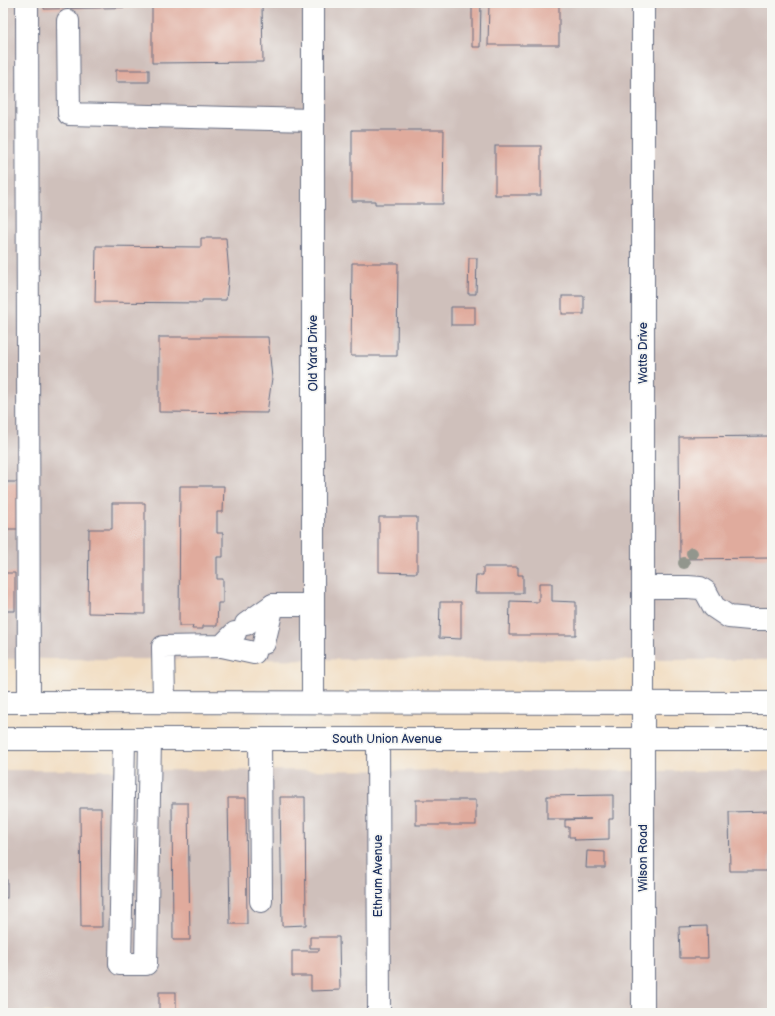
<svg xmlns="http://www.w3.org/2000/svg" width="775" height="1016" font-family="'Balsamiq Sans',sans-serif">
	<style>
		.industrial { fill: #cfc0bb }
		.building { fill: #e0ab9d }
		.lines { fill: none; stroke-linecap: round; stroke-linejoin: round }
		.minor-casing { stroke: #666c81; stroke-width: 24 }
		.major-casing { stroke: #666c81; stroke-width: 24 }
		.minor { stroke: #fff; stroke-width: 22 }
		.major { stroke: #fff; stroke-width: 22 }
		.tree { fill: #92968d }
		.labels { text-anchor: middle; stroke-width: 3.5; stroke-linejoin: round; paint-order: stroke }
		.street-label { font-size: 12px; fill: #1b2f5e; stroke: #f6f6f2 }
	</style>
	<rect width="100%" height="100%" fill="#f6f6f2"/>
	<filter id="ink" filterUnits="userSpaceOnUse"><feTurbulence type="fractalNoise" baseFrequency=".025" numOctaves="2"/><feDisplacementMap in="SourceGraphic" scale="8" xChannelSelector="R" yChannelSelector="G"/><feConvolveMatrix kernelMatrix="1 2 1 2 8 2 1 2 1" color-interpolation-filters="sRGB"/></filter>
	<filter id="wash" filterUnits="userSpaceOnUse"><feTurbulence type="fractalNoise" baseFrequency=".012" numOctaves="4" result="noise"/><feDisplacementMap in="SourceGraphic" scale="16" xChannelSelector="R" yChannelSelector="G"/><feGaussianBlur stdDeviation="0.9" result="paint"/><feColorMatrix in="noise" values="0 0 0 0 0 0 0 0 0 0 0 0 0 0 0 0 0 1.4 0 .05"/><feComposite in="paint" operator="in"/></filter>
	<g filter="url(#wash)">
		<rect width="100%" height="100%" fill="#f2ddc1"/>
		<g class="industrial">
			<path d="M3,3H772V660L3,659Z"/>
			<path d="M3,770L772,771V1013H3Z"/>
		</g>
		<g id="blocks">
			<g class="building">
				<path d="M44,3H148L149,7L44,9Z"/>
				<path d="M152,3H262L263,62L152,63Z"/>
				<path d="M472,3H481L480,47H472Z"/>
				<path d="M489,3H559V45H488Z"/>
				<rect x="116" y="70" width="33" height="12"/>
				<path d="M352,130H444L443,204H375V201H352Z"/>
				<rect x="495" y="146" width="46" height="49"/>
				<path d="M201,238H226L229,273L226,300H202V303L95,302L96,246L201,247Z"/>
				<path d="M469,258H477L476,294H468Z"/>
				<path d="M352,263H398L397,356H351Z"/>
				<rect x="562" y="296" width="22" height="18"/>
				<rect x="451" y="307" width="24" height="18"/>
				<path d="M159,337H268L272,378L267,413L159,412Z"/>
				<path d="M772,436V558L680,559L679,437Z"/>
				<rect x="3" y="482" width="17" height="47"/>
				<path d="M180,486H224L223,512H217V533H223V557H217V579H223V603H218L217,626H203V629H192L193,626H179Z"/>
				<path d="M112,503H145V614L88,613L89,529H112Z"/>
				<path d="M379,517H417V573L379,572Z"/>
				<path d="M483,567H518V575H523V593H475L476,575H483Z"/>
				<path d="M3,573H15V611H6L4,620Z"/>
				<path d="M539,583H552V601L576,602V635H509L510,601L539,602Z"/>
				<path d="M440,602H461V639L439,638Z"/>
				<path d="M613,795V819H609V839L575,840L574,837H569V827H565V820L591,819H547V796Z"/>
				<path d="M280,797H305L306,925L282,926Z"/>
				<path d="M228,798H246L247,924H230Z"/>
				<rect x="416" y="800" width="60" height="25"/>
				<path d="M172,803H188L190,940H173Z"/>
				<path d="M80,808H101L102,927H81Z"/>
				<path d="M769,811V871H730L729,812Z"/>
				<path d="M587,851L605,852V868H586Z"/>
				<rect x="3" y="880" width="4" height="18"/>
				<path d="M707,926L708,958H680L679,927Z"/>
				<path d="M310,937H339L340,990L311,991V976H292V951H319V948H310Z"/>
				<rect x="159" y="992" width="17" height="21"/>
			</g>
		</g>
	</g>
	<g filter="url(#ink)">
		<use href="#blocks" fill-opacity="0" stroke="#666c81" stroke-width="1"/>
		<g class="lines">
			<g class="minor-casing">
				<g id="minor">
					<path d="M27,3L29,702"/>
					<path d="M313,3V702"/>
					<path d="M643,3V1013"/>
					<path d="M68,21L69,114L313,120"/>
					<path d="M643,587H688L700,588L706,592L714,607L729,617L750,619H772"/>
					<path d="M246,624L273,605H313"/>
					<path d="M264,643L273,605"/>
					<path d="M222,646L254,653"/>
					<path d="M164,702L163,647L222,646L235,633"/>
					<path d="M124,739L120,964H146L150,739"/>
					<path d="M260,739L261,901"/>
					<path d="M378,739L379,1013"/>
				</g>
			</g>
			<g class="major-casing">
				<g id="major">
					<path d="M3,702L772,703"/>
					<path d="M3,739H772"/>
				</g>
			</g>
			<use href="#minor" class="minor"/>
			<use href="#major" class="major"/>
		</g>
		<g class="tree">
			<circle cx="692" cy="553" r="6"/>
			<circle cx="684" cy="563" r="6"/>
		</g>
	</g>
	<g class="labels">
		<g class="street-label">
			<text transform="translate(313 353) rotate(-90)" y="4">Old Yard Drive</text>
			<text transform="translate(643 353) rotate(-90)" y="4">Watts Drive</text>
			<text x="387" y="743">South Union Avenue</text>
			<text transform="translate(643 858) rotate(-90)" y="4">Wilson Road</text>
			<text transform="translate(378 876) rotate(-90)" y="4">Ethrum Avenue</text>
		</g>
	</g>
	<rect width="775" height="1016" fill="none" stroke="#f6f6f2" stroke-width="16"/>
</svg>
